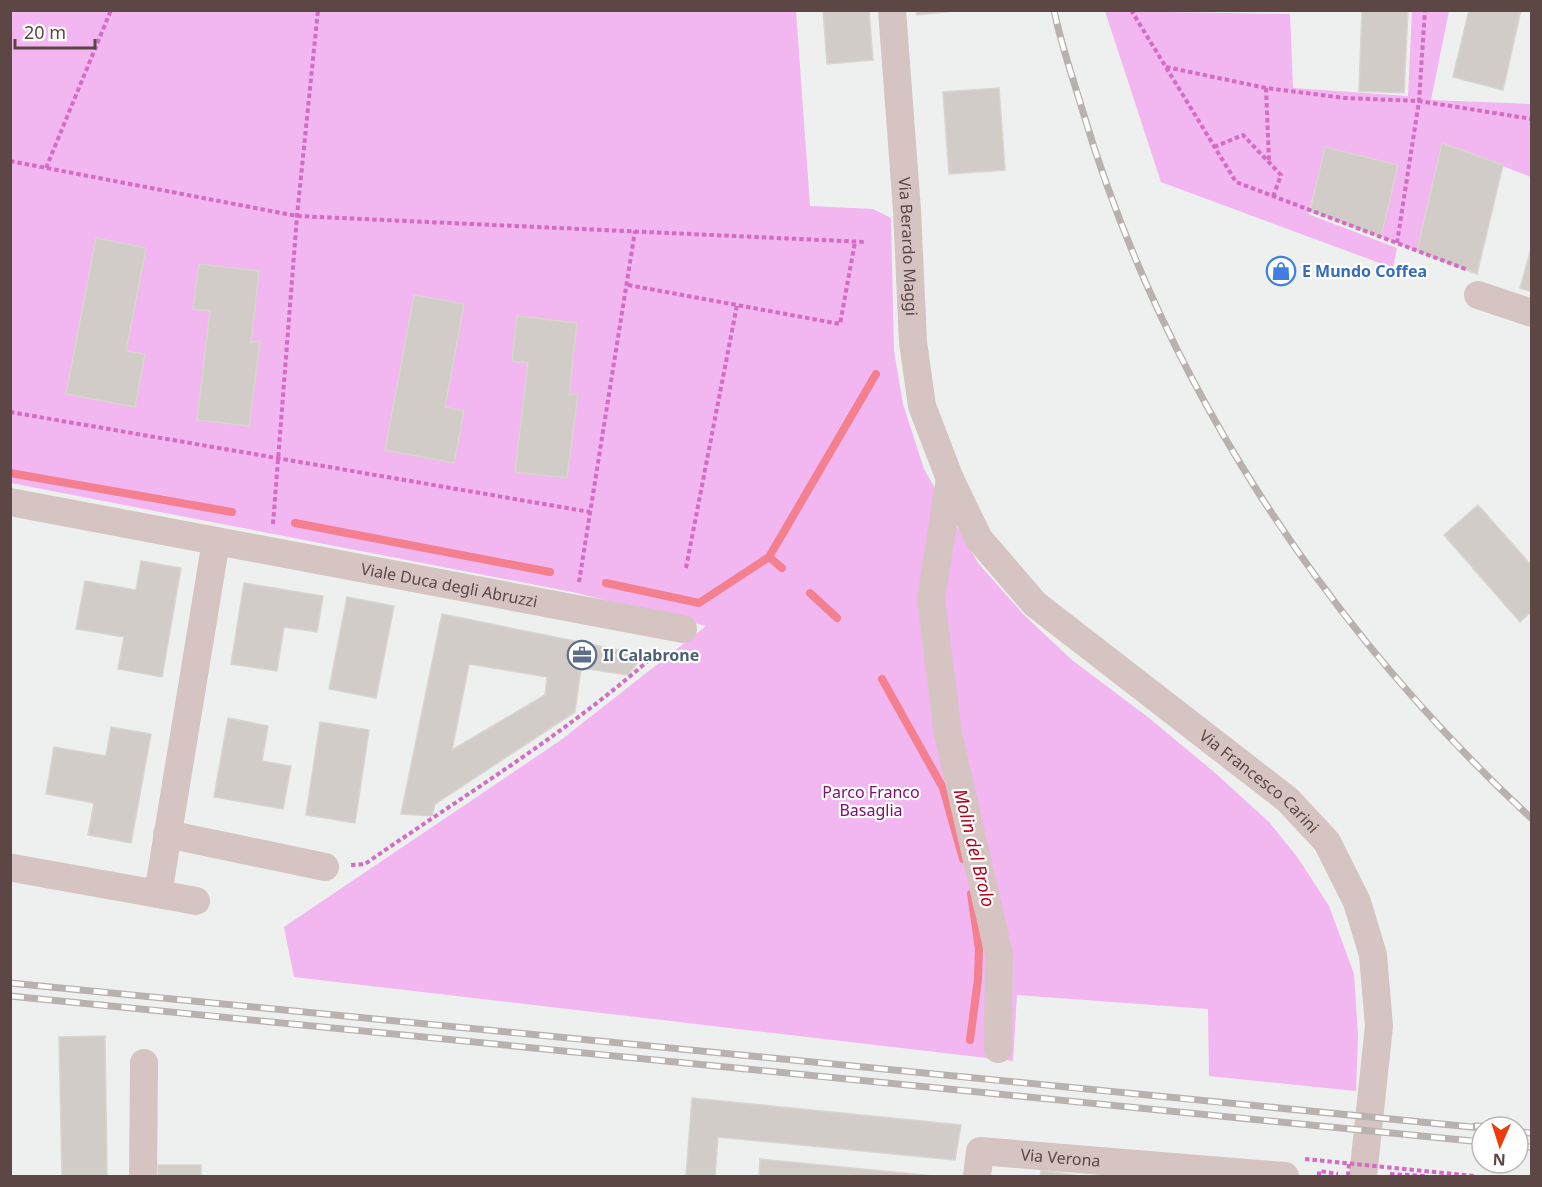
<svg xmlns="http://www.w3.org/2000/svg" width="1542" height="1187" font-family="'Noto Sans',sans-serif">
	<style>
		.green { fill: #f2b6f0 }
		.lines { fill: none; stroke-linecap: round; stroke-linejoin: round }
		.stream { stroke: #f37f8f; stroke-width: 8 }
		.building { fill: #d2ccc9; stroke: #d9d4d0; stroke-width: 1.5; fill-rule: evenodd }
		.path { stroke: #d36cc2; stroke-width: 4; stroke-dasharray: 4.5 3; stroke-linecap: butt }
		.minor { stroke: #d6c4c2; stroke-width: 28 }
		.rail-casing { stroke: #b8b1ae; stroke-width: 7 }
		.rail { stroke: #fff; stroke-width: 4.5; stroke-dasharray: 14; stroke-linecap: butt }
		.path-bridge { stroke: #d36cc2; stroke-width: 4; stroke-dasharray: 4.5 3; stroke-linecap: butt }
		.labels { text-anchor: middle; stroke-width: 4.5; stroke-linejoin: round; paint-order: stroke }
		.street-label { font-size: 16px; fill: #5c4744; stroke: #fff }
		.shop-label { font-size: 16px; font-weight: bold; fill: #366cbe; stroke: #fff; text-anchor: start }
		.service-label { font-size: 16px; font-weight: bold; fill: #4e5e75; stroke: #fff; text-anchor: start }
		.park-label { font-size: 16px; fill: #830e71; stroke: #fff }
		.water-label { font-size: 18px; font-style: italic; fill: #b30018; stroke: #fff }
	</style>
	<rect width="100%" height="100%" fill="#edf0ef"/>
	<g class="green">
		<path d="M10,11H796L810,206L873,209L891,218L894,351L903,404L924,469L978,563L1023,614L1072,660L1149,718L1214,772L1269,822L1298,858L1329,906L1354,974L1358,1036L1356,1091L1209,1076L1208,1009L1017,995L1013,1061L294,977L284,927L561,740L706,626L577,593L11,483Z"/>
		<path d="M1105,11L1290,14L1293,88L1408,96L1412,11H1449L1431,100L1531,104V177L1442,143L1417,251L1381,237L1397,165L1326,148L1308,214L1397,248L1393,268L1161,182Z"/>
	</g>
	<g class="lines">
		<g class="stream">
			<path d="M10,473L232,512"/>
			<path d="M295,523L550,572"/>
			<path d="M782,568L769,557L876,374"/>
			<path d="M606,583L699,603L769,557"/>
			<path d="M810,593L837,618"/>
			<path d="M882,679L943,788L963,859"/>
			<path d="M970,1040L978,979L979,949L971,894"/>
		</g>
	</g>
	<g class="building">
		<path d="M823,10H869L873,60L827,64Z"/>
		<path d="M916,10H964L917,15Z"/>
		<path d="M1362,10H1408L1404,93L1359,91Z"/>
		<path d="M1469,10H1521L1503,90L1453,77Z"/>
		<path d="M999,88L1005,170L949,174L943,92Z"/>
		<path d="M1442,143L1503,165L1477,274L1417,251Z"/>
		<path d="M1325,147L1398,165L1381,237L1310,211Z"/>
		<path d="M96,238L146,248L126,351L145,354L135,407L66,394Z"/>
		<path d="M1532,245V292L1520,288Z"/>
		<path d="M199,264L259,271L251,343L260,341L249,426L197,420L210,311L193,309Z"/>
		<path d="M414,295L464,304L445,407L464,411L454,463L385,450Z"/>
		<path d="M517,316L577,323L569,395L578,393L567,478L515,472L528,363L512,361Z"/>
		<path d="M1478,505L1532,566V611L1520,622L1444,535Z"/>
		<path d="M141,561L181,568L162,677L118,669L124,637L76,629L85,581L136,590Z"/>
		<path d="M244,583L323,596L317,632L284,627L277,671L231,664Z"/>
		<path d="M347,597L394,606L376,698L329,689Z"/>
		<path d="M442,614L644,655L628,675L581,668L575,712L435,804L432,816L401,814ZM469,664L547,677L545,695L452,750Z"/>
		<path d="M228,718L268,726L262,761L291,766L283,809L214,797Z"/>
		<path d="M320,722L369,730L355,823L306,815Z"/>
		<path d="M111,727L151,734L131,843L88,835L94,803L46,794L54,747L106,756Z"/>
		<path d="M105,1036L107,1176H62L59,1037Z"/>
		<path d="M692,1098L961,1125L955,1160L718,1137L715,1176H686Z"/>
		<path d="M760,1159L934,1176H759Z"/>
		<rect x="158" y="1165" width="43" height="11"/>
		<path d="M1041,1170L1080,1176H1040Z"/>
	</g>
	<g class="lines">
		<g class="path">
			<path d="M1131,10L1236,182L1468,270"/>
			<path d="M1166,67L1266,88L1345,98L1419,101L1532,119"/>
			<path d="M1266,88L1269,161"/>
			<path d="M1214,147L1243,135L1281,175L1273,197"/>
			<path d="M10,161L297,216L865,242"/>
			<path d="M46,168L111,10"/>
			<path d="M1397,243L1419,101L1425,10"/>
			<path d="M628,285L840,324L855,242"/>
			<path d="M10,412L590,512"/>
			<path d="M273,524L297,216L318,10"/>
			<path d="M686,568L737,305"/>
			<path d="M579,582L635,231"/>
			<path d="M351,865L365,864C464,795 568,733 658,652"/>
			<path d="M1390,1174L1425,1176"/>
			<path d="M1319,1176V1171L1338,1174"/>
		</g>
		<g class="minor">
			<path id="s1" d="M892,10L907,210L913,342L922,406L950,479L979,539L1035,604L1288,800L1327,842L1357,902L1373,955L1379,1026L1363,1176"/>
			<path d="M1478,295L1532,313"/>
			<path d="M950,479L931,599L948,734L999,955L998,1049"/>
			<path id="s2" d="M10,502L683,629"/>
			<path d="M167,834L325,867"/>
			<path d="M13,868L158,894L216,541"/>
			<path d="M158,894L196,901"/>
			<path d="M143,1176L144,1063"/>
			<path id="s3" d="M977,1176L980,1151L1285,1176"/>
		</g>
		<g class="rail-casing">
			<g id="rail">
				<path d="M1054,10C1061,45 1073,78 1083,112C1164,384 1325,627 1532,819"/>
				<path d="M10,983L1482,1128"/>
				<path d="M10,996L1482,1142"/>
				<path d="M1475,1126L1516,1127"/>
				<path d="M1518,1132L1532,1133"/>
				<path d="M1518,1146L1532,1147"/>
			</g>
		</g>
		<use href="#rail" class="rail"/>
		<g class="path-bridge">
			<path d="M1305,1159L1474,1176"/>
			<path d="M1348,1176L1349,1163"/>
		</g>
	</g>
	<defs>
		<g id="shop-ring" transform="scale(1.5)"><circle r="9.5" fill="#fff" stroke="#3f7fe0" stroke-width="1.5"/><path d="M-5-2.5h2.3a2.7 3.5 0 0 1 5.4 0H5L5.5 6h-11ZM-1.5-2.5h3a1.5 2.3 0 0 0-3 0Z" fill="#3f7fe0"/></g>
		<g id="office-ring" transform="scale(1.5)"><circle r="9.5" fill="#fff" stroke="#5c6f8a" stroke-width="1.5"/><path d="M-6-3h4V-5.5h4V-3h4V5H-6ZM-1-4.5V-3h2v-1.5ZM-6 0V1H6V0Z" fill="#5c6f8a"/></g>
	</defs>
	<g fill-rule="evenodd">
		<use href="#shop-ring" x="1281" y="271"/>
		<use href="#office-ring" x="582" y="655"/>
	</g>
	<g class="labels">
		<g class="street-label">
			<text dy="6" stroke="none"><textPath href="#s1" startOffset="237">Via Berardo Maggi</textPath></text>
			<text dy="6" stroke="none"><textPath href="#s2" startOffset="447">Viale Duca degli Abruzzi</textPath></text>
			<text dy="6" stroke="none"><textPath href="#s1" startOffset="914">Via Francesco Carini</textPath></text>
			<text dy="6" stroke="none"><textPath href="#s3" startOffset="106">Via Verona</textPath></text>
		</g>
		<g class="shop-label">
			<text x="1302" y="277">E Mundo Coffea</text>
		</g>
		<g class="service-label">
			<text x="603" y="661">Il Calabrone</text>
		</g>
		<g class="park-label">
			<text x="871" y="798">Parco Franco<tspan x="871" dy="18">Basaglia</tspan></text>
		</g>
		<g class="water-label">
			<text transform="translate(974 848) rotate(76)" y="6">Molin del Brolo</text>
		</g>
	</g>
	<rect width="1542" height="1187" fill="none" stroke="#5c4744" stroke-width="24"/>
	<g transform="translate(1500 1145) rotate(183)"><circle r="28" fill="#ffffff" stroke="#beb5b4" stroke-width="1.5"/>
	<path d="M0-4.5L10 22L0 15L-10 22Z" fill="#ee3b09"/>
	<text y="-9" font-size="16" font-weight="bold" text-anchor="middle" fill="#5c4744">N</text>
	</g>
	<path d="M15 39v9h80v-9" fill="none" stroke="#5c4744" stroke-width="3"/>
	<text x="24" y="39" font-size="18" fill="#5c4744" stroke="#ffffff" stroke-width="4.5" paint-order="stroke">20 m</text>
</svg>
